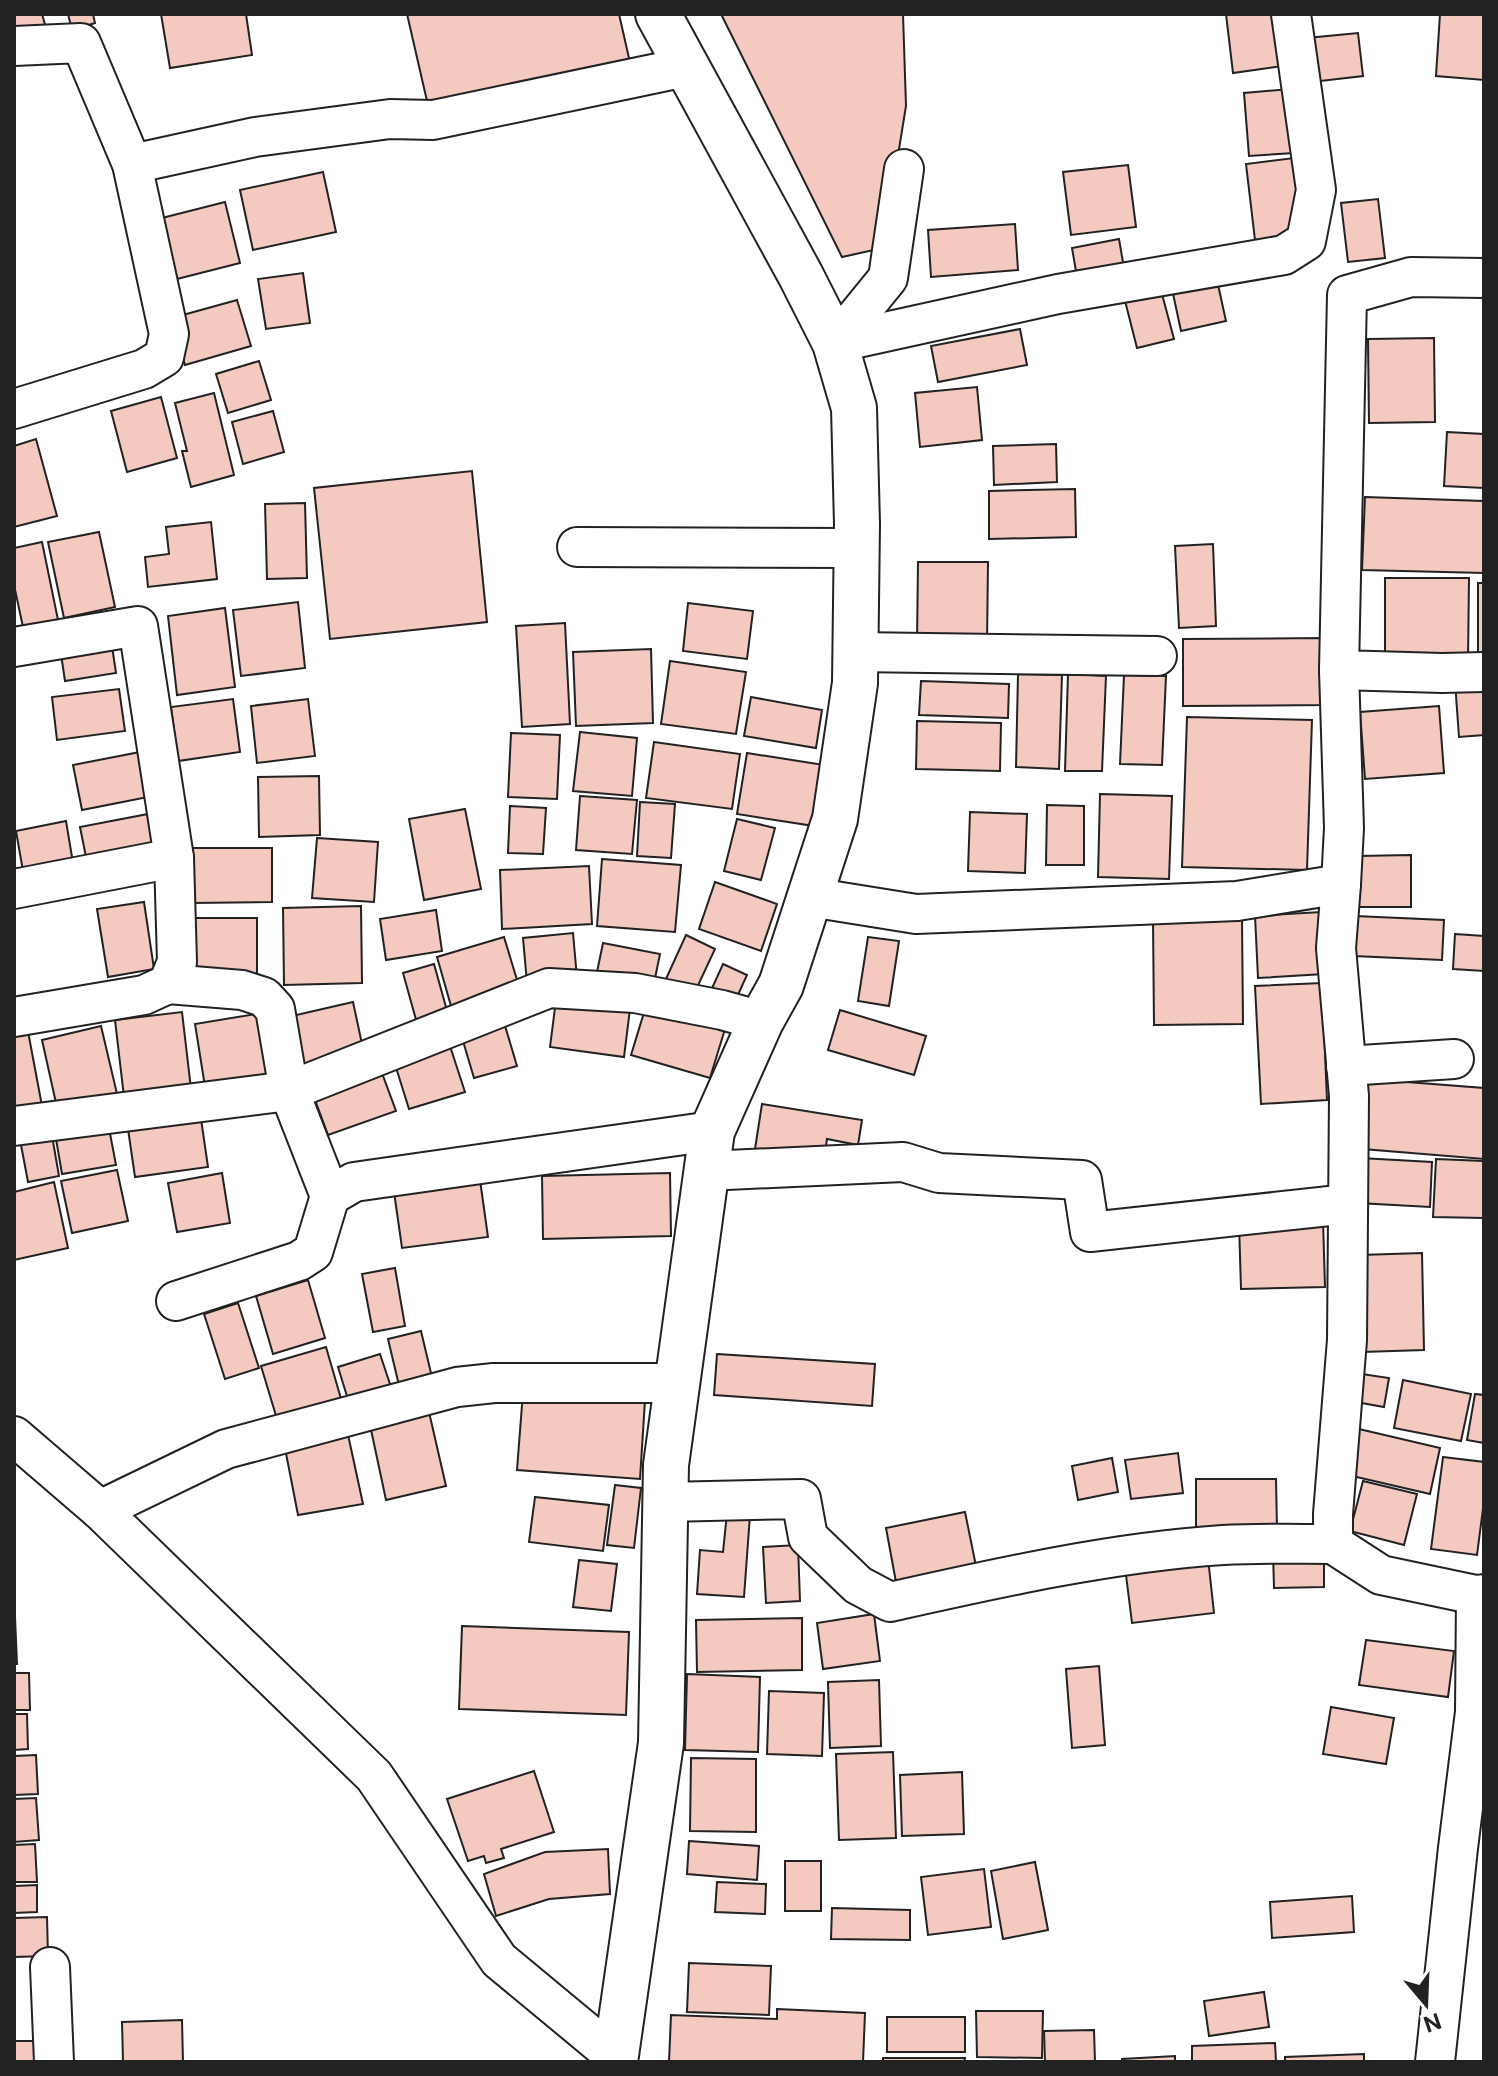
<svg xmlns="http://www.w3.org/2000/svg" width="1498" height="2076" font-family="'Public Sans',sans-serif">
	<style>
		.building { fill: #f3c9c0; stroke: #222; stroke-width: 2 }
		.lines { fill: none; stroke-linecap: round; stroke-linejoin: round }
		.street-casing { stroke: #222; stroke-width: 42 }
		.secondary-casing { stroke: #222; stroke-width: 48 }
		.street { stroke: #fff; stroke-width: 38 }
		.secondary { stroke: #fff; stroke-width: 44 }
	</style>
	<rect width="100%" height="100%" fill="#fff"/>
	<g class="building">
		<path d="M14,14H42L46,28L14,37Z"/>
		<path d="M68,14H93L95,23L72,30Z"/>
		<path d="M161,14H246L252,55L170,68Z"/>
		<path d="M407,14H619L631,67L430,114Z"/>
		<path d="M721,14H903L906,106L883,248L842,257Z"/>
		<path d="M1226,14H1277L1283,66L1233,73Z"/>
		<path d="M1440,14H1484V80L1436,76Z"/>
		<path d="M1358,33L1363,76L1312,82L1307,38Z"/>
		<path d="M1290,89L1294,153L1249,156L1244,93Z"/>
		<path d="M1294,158L1303,234L1255,240L1246,164Z"/>
		<path d="M1128,165L1136,227L1071,235L1063,172Z"/>
		<path d="M323,172L336,232L253,250L240,190Z"/>
		<path d="M1378,199L1385,258L1348,262L1341,203Z"/>
		<path d="M225,202L240,263L173,280L158,219Z"/>
		<path d="M1015,224L1018,270L931,277L928,230Z"/>
		<path d="M1119,239L1124,268L1077,277L1072,248Z"/>
		<path d="M303,273L310,323L266,329L258,279Z"/>
		<path d="M1158,279L1174,339L1137,348L1122,289Z"/>
		<path d="M1217,280L1226,321L1181,331L1172,289Z"/>
		<path d="M237,300L251,346L185,365L172,318Z"/>
		<path d="M1020,329L1027,365L938,382L931,346Z"/>
		<path d="M1434,338L1435,422L1369,423L1368,339Z"/>
		<path d="M259,361L271,400L228,413L216,374Z"/>
		<path d="M977,387L982,440L920,447L915,393Z"/>
		<path d="M214,393L234,475L191,487L182,451H187L175,403Z"/>
		<path d="M161,397L177,458L127,472L111,411Z"/>
		<path d="M273,411L284,452L243,464L232,422Z"/>
		<path d="M1447,432L1484,434V488L1444,486Z"/>
		<path d="M36,439L57,516L14,527V446Z"/>
		<path d="M1056,444L1057,482L994,485L993,446Z"/>
		<path d="M472,471L487,622L330,639L314,488Z"/>
		<path d="M1075,489L1076,537L989,539V491Z"/>
		<path d="M1365,497L1484,501V573L1362,570Z"/>
		<path d="M305,503L307,578L267,579L265,504Z"/>
		<path d="M211,522L217,579L148,587L145,557L169,554L166,527Z"/>
		<path d="M99,532L115,607L64,618L48,542Z"/>
		<path d="M42,542L58,620L23,627L14,585V548Z"/>
		<path d="M1213,544L1216,626L1179,628L1175,546Z"/>
		<path d="M918,562H988L987,644L917,643Z"/>
		<path d="M1385,578H1469L1468,661H1385Z"/>
		<rect x="1478" y="583" width="6" height="77"/>
		<path d="M298,602L305,668L241,676L233,610Z"/>
		<path d="M688,603L753,611L747,659L683,651Z"/>
		<path d="M225,608L235,687L177,695L168,616Z"/>
		<path d="M565,623L570,724L522,727L516,626Z"/>
		<path d="M1326,638V705L1183,706V639Z"/>
		<path d="M112,646L116,673L65,681L61,654Z"/>
		<path d="M651,649L653,723L576,726L573,652Z"/>
		<path d="M670,661L746,672L736,734L661,724Z"/>
		<path d="M1018,674L1062,675L1059,769L1016,767Z"/>
		<path d="M1068,674L1106,676L1102,771H1065Z"/>
		<path d="M1124,675L1166,676L1162,765L1120,764Z"/>
		<path d="M1484,680V735L1459,737L1455,682Z"/>
		<path d="M921,681L1009,684L1008,718L919,715Z"/>
		<path d="M119,689L125,731L57,740L52,697Z"/>
		<path d="M751,697L822,710L816,748L744,736Z"/>
		<path d="M233,699L240,752L178,761L171,707Z"/>
		<path d="M308,699L315,756L257,763L251,706Z"/>
		<path d="M1439,706L1444,773L1365,779L1360,712Z"/>
		<path d="M1187,717L1312,720L1307,870L1182,867Z"/>
		<path d="M917,721L1001,723L1000,771L916,769Z"/>
		<path d="M580,732L637,738L632,796L573,791Z"/>
		<path d="M511,733L560,735L557,799L508,797Z"/>
		<path d="M654,742L740,754L732,809L646,798Z"/>
		<path d="M140,752L148,797L82,810L73,765Z"/>
		<path d="M747,753L824,765L814,826L737,814Z"/>
		<path d="M319,776L320,835L259,837L258,777Z"/>
		<path d="M1100,794L1172,796L1169,879L1098,877Z"/>
		<path d="M580,796L637,800L632,854L576,850Z"/>
		<path d="M640,802L675,804L671,858L637,856Z"/>
		<path d="M1047,805L1084,806V865H1046Z"/>
		<path d="M510,806L546,808L543,854L508,853Z"/>
		<path d="M465,809L481,889L424,900L409,819Z"/>
		<path d="M970,812L1027,814L1025,873L968,871Z"/>
		<path d="M148,814L155,850L87,862L80,827Z"/>
		<path d="M737,819L775,828L761,880L724,871Z"/>
		<path d="M66,821L73,863L23,871L16,831Z"/>
		<path d="M317,838L378,842L374,902L312,898Z"/>
		<path d="M192,848H272V902L192,903Z"/>
		<path d="M1411,855V907H1358V856Z"/>
		<path d="M602,859L681,865L675,932L597,926Z"/>
		<path d="M589,866L592,924L502,929L500,870Z"/>
		<path d="M715,882L777,904L761,951L699,929Z"/>
		<path d="M144,902L154,969L108,977L97,909Z"/>
		<path d="M361,906L362,983L284,985L283,908Z"/>
		<path d="M436,910L442,951L386,960L380,919Z"/>
		<path d="M1321,912L1324,974L1258,978L1255,916Z"/>
		<path d="M1355,916L1444,920L1442,960L1354,956Z"/>
		<path d="M193,918H257V979H192Z"/>
		<path d="M1242,919L1243,1024L1154,1025L1153,920Z"/>
		<path d="M573,933L577,978L527,983L523,938Z"/>
		<path d="M1455,934L1484,936V971L1453,969Z"/>
		<path d="M686,935L715,949L694,994L665,981Z"/>
		<path d="M504,937L521,993L453,1013L437,957Z"/>
		<path d="M868,937L899,941L889,1006L858,1001Z"/>
		<path d="M603,943L660,954L653,988L596,977Z"/>
		<path d="M434,964L451,1025L420,1034L403,973Z"/>
		<path d="M723,964L747,975L732,1008L708,997Z"/>
		<path d="M1322,983L1327,1100L1261,1104L1255,986Z"/>
		<path d="M557,992L631,1001L624,1057L550,1047Z"/>
		<path d="M353,1002L365,1058L293,1074L279,1019Z"/>
		<path d="M646,1006L725,1029L710,1078L631,1055Z"/>
		<path d="M840,1010L926,1036L914,1075L828,1050Z"/>
		<path d="M182,1012L191,1089L124,1097L115,1020Z"/>
		<path d="M268,1012L280,1081L206,1093L195,1024Z"/>
		<path d="M503,1019L517,1066L474,1078L460,1031Z"/>
		<path d="M27,1026L42,1106L14,1112V1028Z"/>
		<path d="M101,1026L118,1098L58,1112L42,1040Z"/>
		<path d="M449,1043L465,1092L409,1109L394,1061Z"/>
		<path d="M379,1065L396,1111L328,1135L311,1089Z"/>
		<path d="M1368,1079L1484,1088V1159L1363,1149Z"/>
		<path d="M762,1104L862,1120L858,1145L827,1139L824,1160L755,1149Z"/>
		<path d="M200,1112L208,1167L135,1177L127,1122Z"/>
		<path d="M108,1123L116,1165L62,1174L55,1133Z"/>
		<path d="M50,1124L59,1176L28,1182L18,1129Z"/>
		<path d="M1360,1158L1432,1162L1430,1207L1358,1203Z"/>
		<path d="M1436,1159L1484,1161V1218L1433,1217Z"/>
		<path d="M117,1170L128,1221L72,1233L61,1181Z"/>
		<path d="M222,1173L230,1223L177,1232L168,1183Z"/>
		<path d="M670,1173L671,1236L543,1239L542,1176Z"/>
		<path d="M480,1180L488,1237L402,1248L394,1192Z"/>
		<path d="M54,1182L68,1248L14,1260V1192Z"/>
		<path d="M1323,1221L1325,1287L1241,1289L1239,1223Z"/>
		<path d="M1422,1253L1424,1350L1362,1352L1360,1255Z"/>
		<path d="M395,1268L405,1326L373,1332L362,1274Z"/>
		<path d="M308,1280L325,1338L273,1354L256,1296Z"/>
		<path d="M238,1303L259,1368L225,1379L204,1314Z"/>
		<path d="M421,1331L435,1390L402,1398L388,1339Z"/>
		<path d="M326,1347L344,1409L280,1429L261,1366Z"/>
		<path d="M380,1354L393,1393L350,1406L338,1367Z"/>
		<path d="M717,1354L875,1364L872,1406L714,1395Z"/>
		<path d="M1355,1373L1389,1378L1384,1407L1350,1401Z"/>
		<path d="M1403,1380L1471,1394L1461,1441L1394,1428Z"/>
		<path d="M523,1392L645,1400L640,1479L517,1470Z"/>
		<path d="M1475,1394L1484,1395V1443L1467,1440Z"/>
		<path d="M429,1412L446,1486L386,1500L370,1425Z"/>
		<path d="M1359,1429L1440,1448L1430,1494L1348,1475Z"/>
		<path d="M347,1430L363,1504L298,1515L284,1443Z"/>
		<path d="M1178,1453L1183,1493L1131,1499L1125,1460Z"/>
		<path d="M1443,1457L1484,1462V1501L1477,1555L1431,1549Z"/>
		<path d="M1112,1458L1118,1492L1078,1500L1072,1466Z"/>
		<path d="M1196,1479H1276L1277,1529H1196Z"/>
		<path d="M1363,1481L1417,1494L1404,1545L1350,1531Z"/>
		<path d="M615,1485L641,1488L634,1548L607,1545Z"/>
		<path d="M535,1497L609,1505L603,1551L529,1542Z"/>
		<path d="M965,1512L976,1566L896,1582L886,1528Z"/>
		<path d="M727,1513L750,1515L744,1597L697,1594L700,1550L723,1552Z"/>
		<path d="M798,1545L800,1601L766,1603L763,1547Z"/>
		<path d="M1324,1551V1587L1274,1588L1273,1552Z"/>
		<path d="M1208,1558L1214,1613L1132,1623L1125,1567Z"/>
		<path d="M579,1560L617,1564L611,1611L573,1607Z"/>
		<path d="M14,1593L17,1664H14Z"/>
		<path d="M874,1614L880,1661L823,1669L817,1623Z"/>
		<path d="M802,1618V1670L697,1672L696,1620Z"/>
		<path d="M462,1626L629,1632L626,1715L459,1709Z"/>
		<path d="M1366,1640L1454,1651L1448,1697L1359,1685Z"/>
		<path d="M1099,1666L1105,1745L1072,1748L1066,1669Z"/>
		<path d="M14,1673H29L30,1710H14Z"/>
		<path d="M687,1674L760,1677L758,1752L685,1750Z"/>
		<path d="M879,1680L881,1746L830,1748L828,1682Z"/>
		<path d="M769,1691L824,1693L822,1756L767,1754Z"/>
		<path d="M1331,1707L1394,1718L1386,1764L1323,1754Z"/>
		<path d="M14,1714H27L28,1749L14,1750Z"/>
		<path d="M893,1752L896,1838L839,1840L836,1754Z"/>
		<path d="M36,1755L38,1794L14,1795V1756Z"/>
		<path d="M691,1758L756,1759V1832L690,1831Z"/>
		<path d="M534,1771L554,1832L501,1849L504,1858L486,1863L484,1856L468,1861L447,1799Z"/>
		<path d="M962,1772L964,1834L902,1836L900,1775Z"/>
		<path d="M36,1798L39,1840L14,1842V1799Z"/>
		<path d="M689,1841L759,1846L757,1880L687,1874Z"/>
		<path d="M35,1844L37,1882H14V1845Z"/>
		<path d="M608,1849L610,1894L549,1899L496,1916L484,1874L545,1852Z"/>
		<rect x="785" y="1861" width="36" height="50"/>
		<path d="M1035,1862L1048,1930L1003,1939L991,1871Z"/>
		<path d="M984,1869L991,1927L928,1935L921,1877Z"/>
		<path d="M717,1882L766,1884L765,1914L715,1912Z"/>
		<path d="M37,1885V1912L14,1913V1886Z"/>
		<path d="M1352,1896L1354,1932L1272,1938L1270,1902Z"/>
		<path d="M832,1908L910,1910V1940L831,1939Z"/>
		<path d="M47,1917L48,1956L14,1957V1918Z"/>
		<path d="M689,1963L771,1966L769,2015L687,2012Z"/>
		<path d="M1264,1992L1269,2027L1209,2036L1204,2001Z"/>
		<path d="M777,2009L865,2013L863,2062H669L671,2015L777,2019Z"/>
		<path d="M976,2011H1043L1042,2058L977,2057Z"/>
		<rect x="887" y="2017" width="78" height="35"/>
		<path d="M182,2020L183,2062H123L122,2022Z"/>
		<path d="M1094,2030L1095,2062H1045L1044,2031Z"/>
		<rect x="14" y="2041" width="28" height="21"/>
		<path d="M1275,2043L1276,2062H1192V2046Z"/>
		<path d="M1364,2054V2062H1285V2057Z"/>
		<path d="M1175,2056V2062H1122V2059Z"/>
		<path d="M883,2058H965L964,2062H883Z"/>
	</g>
	<g class="lines">
		<g class="street-casing">
			<g id="street">
				<path d="M14,46L81,43L132,164L169,334L164,357L144,369L14,409"/>
				<path d="M132,164L255,137L390,119L433,120L686,67"/>
				<path d="M1484,278L1411,277L1347,295L1339,670L1442,673L1484,672"/>
				<path d="M835,343L1058,294L1284,255L1306,241L1316,190L1291,14"/>
				<path d="M835,343L888,278L904,169"/>
				<path d="M577,547L857,548"/>
				<path d="M14,647L138,626L174,858L14,889"/>
				<path d="M855,652L1157,656"/>
				<path d="M810,897L916,914L1237,901L1341,884L1344,828L1339,670"/>
				<path d="M168,984L242,990L264,997L275,1009L289,1091L330,1196"/>
				<path d="M14,1017L144,995L168,984L177,962L174,858"/>
				<path d="M1346,1066L1454,1059"/>
				<path d="M14,1126L289,1091L549,988L635,993L722,1010L761,1021"/>
				<path d="M706,1171L903,1162L939,1173L1082,1180L1090,1232L1348,1204"/>
				<path d="M176,1301L299,1261L313,1252L330,1196L354,1182L712,1131"/>
				<path d="M14,1436L100,1510L374,1776L499,1960L616,2057"/>
				<path d="M665,1502L801,1499L808,1537L858,1585L890,1602C997,1578 1113,1552 1223,1545C1259,1543 1296,1544 1333,1544V1514L1347,1340L1349,1096L1336,948L1341,884"/>
				<path d="M100,1510L226,1449L457,1387L494,1383H678"/>
				<path d="M1333,1544L1381,1575L1476,1595L1484,1594"/>
				<path d="M50,1967L54,2062"/>
				<path d="M1435,2062L1458,1848L1475,1712L1476,1595"/>
			</g>
		</g>
		<g class="secondary-casing">
			<path id="secondary" d="M615,2062L661,1743L666,1465L712,1131L761,1021L781,985L835,819L855,683L857,524L854,408L835,343L801,276L658,14"/>
		</g>
		<use href="#street" class="street"/>
		<use href="#secondary" class="secondary"/>
	</g>
	<rect width="1498" height="2076" fill="none" stroke="#222222" stroke-width="32"/>
	<g transform="translate(1426 2004) rotate(161)" stroke="#ffffff" stroke-width="6" paint-order="stroke">
	<path d="M0-6L14 30L0 20L-14 30Z" fill="#222222"/>
	<text y="-12" font-size="22" font-weight="bold" text-anchor="middle" fill="#222222">N</text>
	</g>
</svg>
